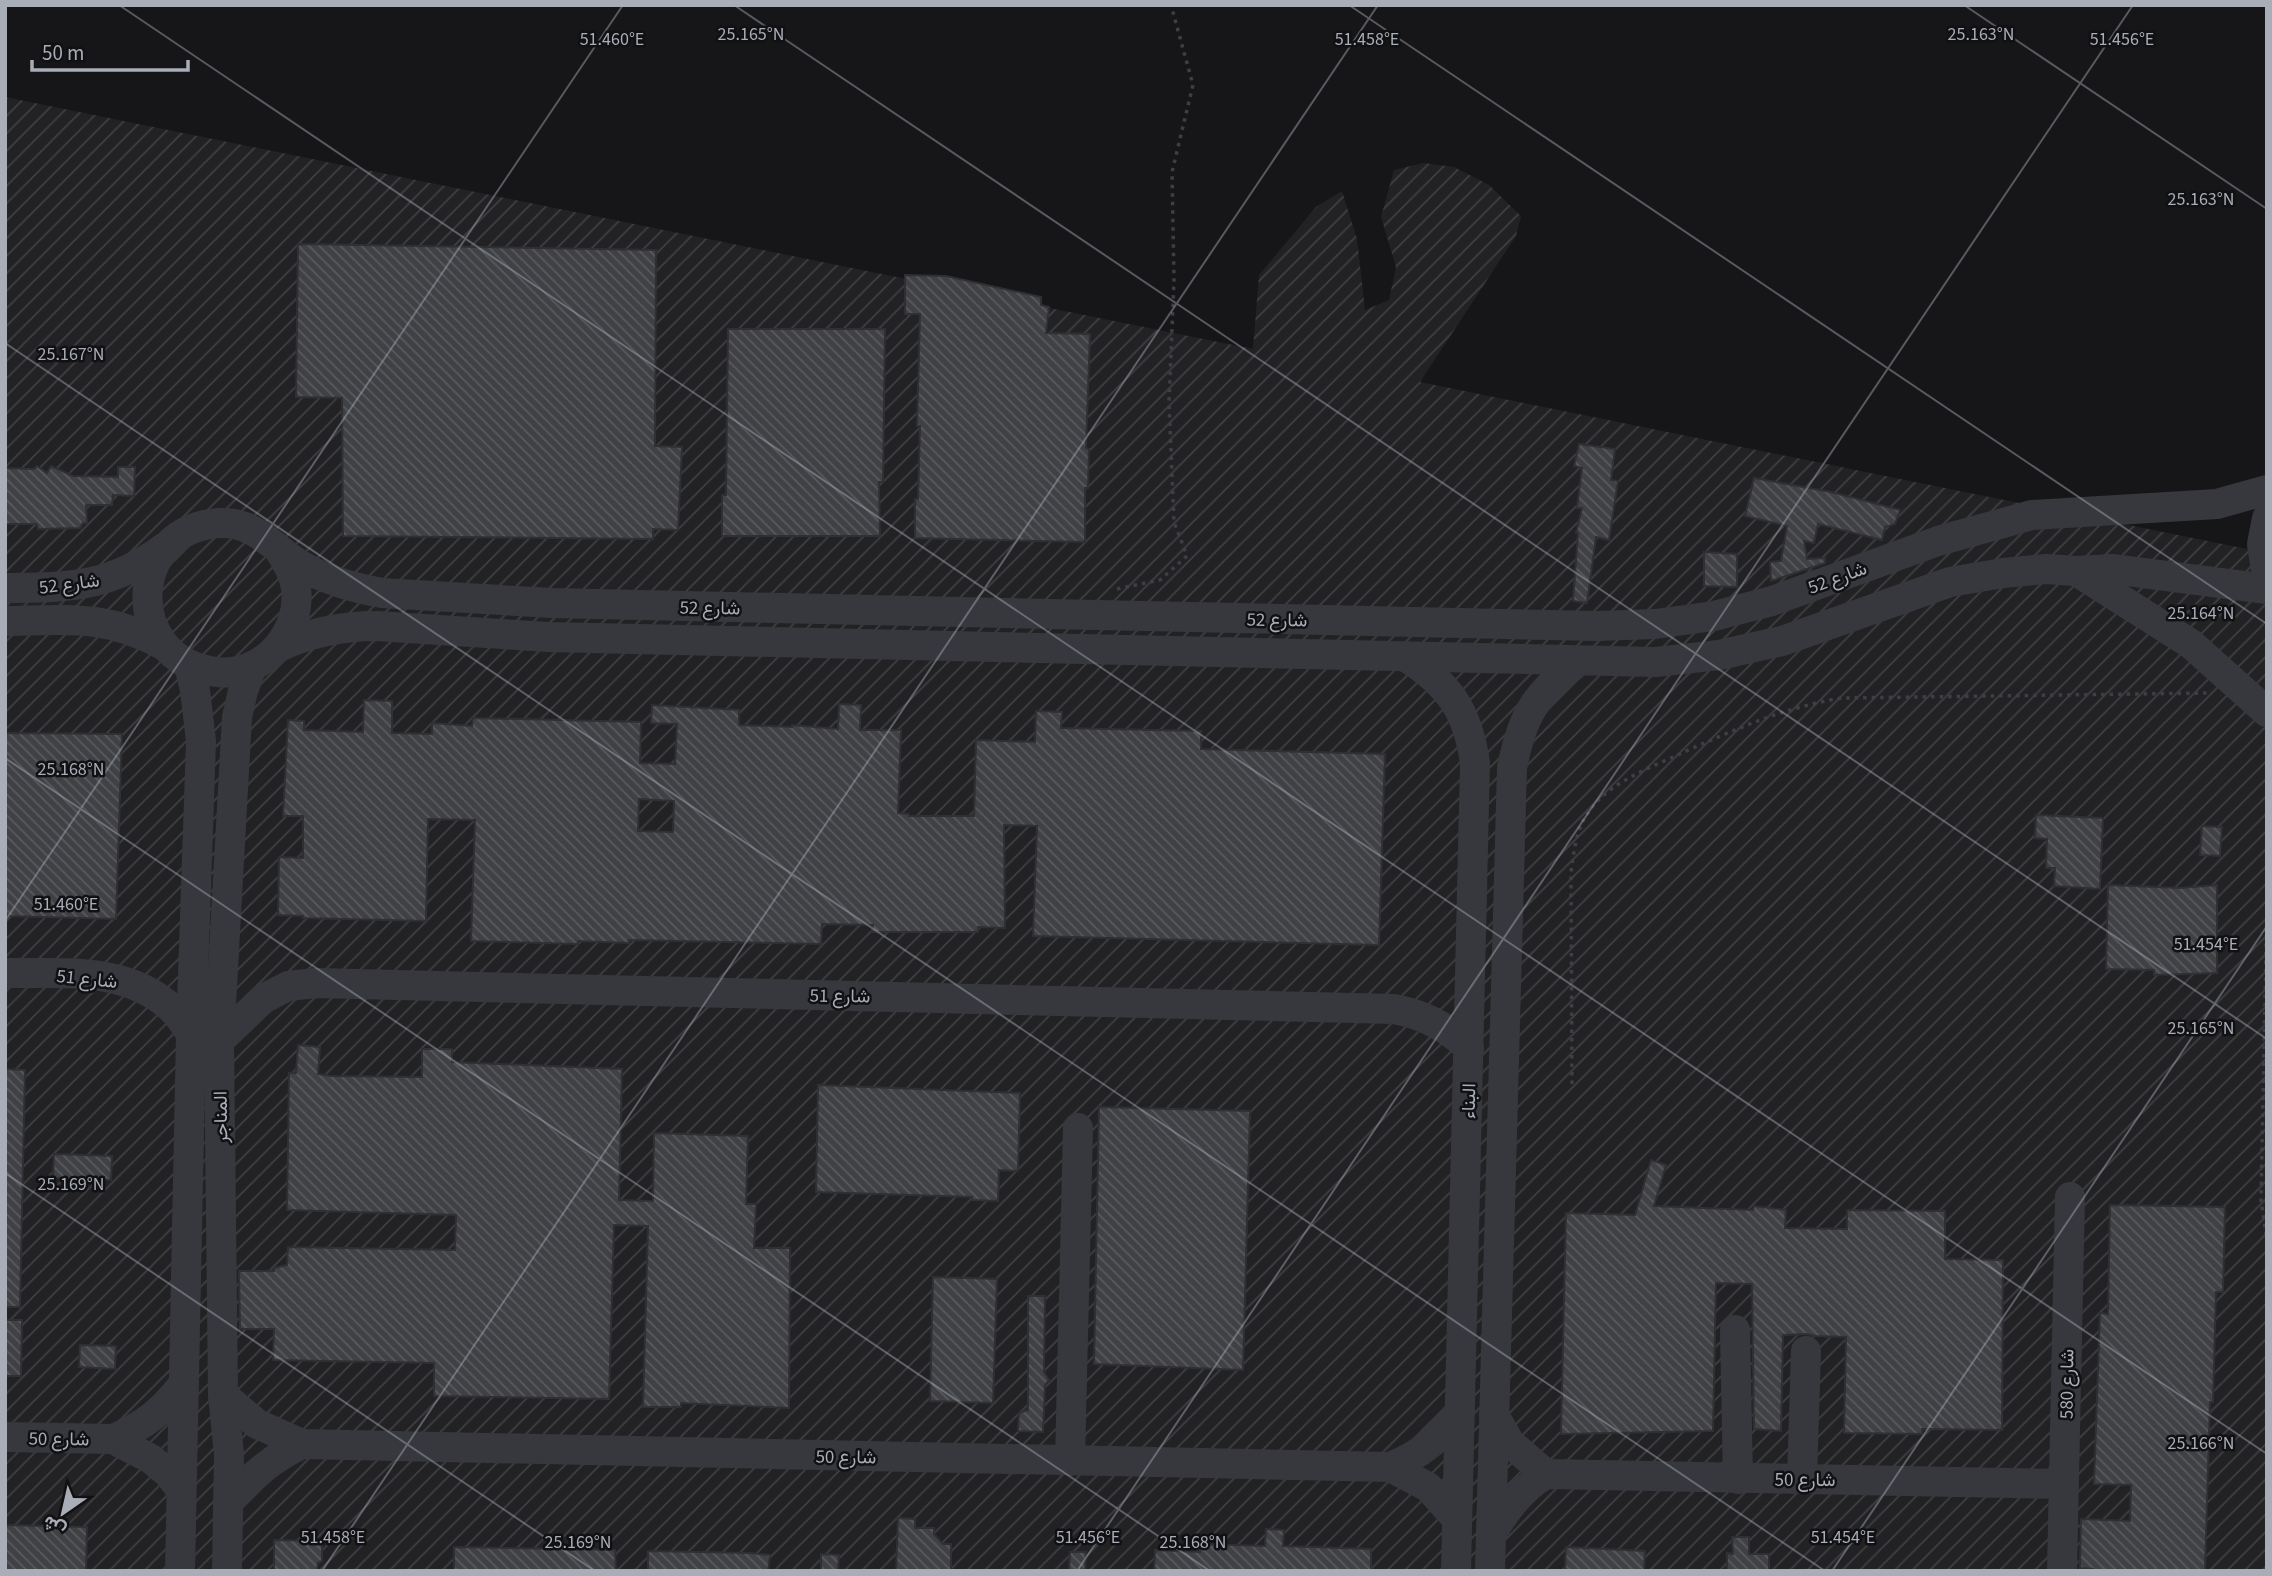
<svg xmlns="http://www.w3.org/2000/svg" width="2272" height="1576" font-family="'Source Sans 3',Vazirmatn,sans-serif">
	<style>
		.industrial { fill: url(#industrial-furrows) }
		.building { fill: url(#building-back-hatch); stroke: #303034; stroke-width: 2; fill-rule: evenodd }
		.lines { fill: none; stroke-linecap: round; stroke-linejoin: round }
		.path { stroke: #3d3f44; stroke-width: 3.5; stroke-dasharray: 3.5 5; stroke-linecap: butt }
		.minor { stroke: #37383d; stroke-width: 30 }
		.ticks { fill: none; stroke: #a8adb8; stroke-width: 2; stroke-opacity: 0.45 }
		.labels { text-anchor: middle; stroke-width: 5; stroke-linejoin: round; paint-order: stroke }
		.street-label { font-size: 19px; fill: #a8adb8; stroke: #111113 }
		.ticks-label { font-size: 18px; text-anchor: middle; fill: #a8adb8; stroke: #111113; stroke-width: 5; stroke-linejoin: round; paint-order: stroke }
	</style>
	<defs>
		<pattern id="industrial-furrows" width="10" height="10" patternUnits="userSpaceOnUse" patternTransform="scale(1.75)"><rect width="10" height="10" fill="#222225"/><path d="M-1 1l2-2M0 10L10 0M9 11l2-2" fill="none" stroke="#3f3f43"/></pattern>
		<pattern id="building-back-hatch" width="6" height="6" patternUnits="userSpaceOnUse" patternTransform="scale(1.75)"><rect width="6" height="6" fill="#404145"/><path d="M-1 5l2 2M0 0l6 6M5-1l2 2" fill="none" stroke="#595a5e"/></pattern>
	</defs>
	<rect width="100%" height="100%" fill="#161618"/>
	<path class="industrial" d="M5,97L1253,349L1259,275L1316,207L1342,191L1357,239L1365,310L1389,300L1396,267L1381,217L1394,170L1423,163L1454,167L1489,185L1521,216L1516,236L1420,382L2267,553V1571H5Z"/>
	<g class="building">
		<path d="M298,244L656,250L655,446L682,447L678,530L653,529V539L343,536L342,398L296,397Z"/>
		<path d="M905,275L946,276L1041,297V305L1049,307L1046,333L1090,334L1086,448L1089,449L1088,488H1085V542L915,538V499H918L920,426H917L920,314H905Z"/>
		<path d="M728,329H885L883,482H879L880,536H722V495H726Z"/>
		<path d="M1579,444L1615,449L1611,480L1618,481L1609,540L1596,537L1587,603L1573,601L1578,533H1576L1582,508H1577L1582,468L1574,466Z"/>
		<path d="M37,466L47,473L51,466L73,476L118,477V467H135L134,496L113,495L112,505H86L87,523H83L80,528L38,529L37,524H5V468L34,469Z"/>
		<path d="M1754,478L1831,492L1900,510L1895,524L1885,527L1882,540L1818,524L1814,543L1804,541L1807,559L1825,558V563L1771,581L1770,562L1781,561L1787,526L1745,516Z"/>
		<path d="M1704,552L1737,554V587L1704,586Z"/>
		<path d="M364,700L392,701V733L432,734V723L472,726L473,718L641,722L640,763L675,764L677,724L651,723L652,705L739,710V725L792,727V725L838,729L839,704L861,705L860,730H901L898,813L909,814V816H974L976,740L1035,742L1036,711L1062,712L1061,728L1201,731V749L1385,754L1379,945L1033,936L1037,826L1004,825L1005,928L978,927V932H872L873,925L822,924L821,944L629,940V943L578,941V944L471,941L475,820L428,819L426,921L303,918V916L278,915L279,857L303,858V816H283L288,720L304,721V730L363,732ZM639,799L674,801L673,832L638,831Z"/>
		<path d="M5,733L122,734L116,919L5,916Z"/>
		<path d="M2036,815L2103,818L2100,889L2054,886L2055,868H2046L2047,839L2035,838Z"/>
		<path d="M2202,826L2222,827L2220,856L2200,855Z"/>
		<path d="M2108,885L2180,888L2217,885V973L2154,975V970L2106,969Z"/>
		<path d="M298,1045L320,1047L318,1074L331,1076L422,1077V1049H452V1062L622,1069L619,1200L653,1201L654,1133L748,1136L746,1204H756L754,1248H790L789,1408L681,1403V1407H643L648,1226L614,1225L609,1399L434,1396V1363L273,1360L274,1329H240L239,1271H274V1268L287,1265L288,1247L455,1250L456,1215L287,1210L289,1073H296Z"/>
		<path d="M5,1069L25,1070L20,1307H5Z"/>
		<path d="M818,1085L1020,1093L1018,1171L999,1170L998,1201L972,1200V1197L816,1192Z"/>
		<path d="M1099,1107L1250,1111L1243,1370L1094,1364Z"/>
		<path d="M54,1154L112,1156L111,1180L53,1178Z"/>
		<path d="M1651,1160L1666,1165L1654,1206L1753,1210L1754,1206L1786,1210L1785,1228L1847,1229V1210L1945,1211V1259L2003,1260L2002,1430L1922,1429V1434L1844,1433L1846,1337L1816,1336L1806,1334L1783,1335L1781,1431L1754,1429L1752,1284L1716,1283L1713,1431L1561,1434L1566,1213L1635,1215Z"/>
		<path d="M2110,1205L2225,1207L2223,1292H2216L2213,1402H2210L2205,1571H2093V1569L2080,1568L2081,1519L2130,1521L2131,1485L2094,1484L2100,1313L2108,1314Z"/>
		<path d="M933,1277L997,1279L993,1403L930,1401Z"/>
		<path d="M1028,1296H1045L1044,1372L1049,1380L1045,1385L1043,1432L1018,1431L1019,1413L1028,1410Z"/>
		<path d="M5,1320H22L21,1376H5Z"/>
		<path d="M80,1345L116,1346L115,1369L79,1367Z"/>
		<path d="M898,1518L915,1519V1528H934V1534L943,1544H951V1571H896Z"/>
		<path d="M5,1525L87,1527L86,1571H5Z"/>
		<path d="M1266,1529L1284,1530L1283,1546L1371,1549V1571H1154L1155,1550L1200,1552V1544L1265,1546Z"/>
		<path d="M1732,1537H1749V1554H1769V1571H1727V1553L1733,1554Z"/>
		<path d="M274,1540L322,1541V1561L318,1563L317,1571H274Z"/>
		<path d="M454,1547L615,1550L616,1571H454Z"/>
		<path d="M1566,1547L1645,1551L1644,1571H1565Z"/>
		<path d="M648,1551L750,1553L770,1555L768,1571H648Z"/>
		<path d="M1070,1552H1086L1085,1571H1069Z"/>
		<path d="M821,1554L839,1555L838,1571H821Z"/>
	</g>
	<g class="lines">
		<g class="path">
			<path d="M1117,589L1160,580L1187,556L1174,522L1169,403L1174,280L1172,172L1193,85L1171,5"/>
			<path d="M2267,901L2261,1200L2267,1240"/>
			<path d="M1572,1084L1571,872C1574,851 1576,829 1589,811C1612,780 1651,768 1684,752C1736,729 1785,707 1842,698L2210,693"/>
		</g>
		<g class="minor">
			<path d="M2267,518L2262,544L2267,575"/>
			<path d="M279,550C287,562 294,574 296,588C302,633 262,678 216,672C122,660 126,528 220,523C255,521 275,550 302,566C327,581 354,588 382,593L552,603L1596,626L1655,624L1714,616L1772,601L1938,541L2032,515L2217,504L2267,490"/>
			<path d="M2076,571L2191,644L2267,712"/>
			<path d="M5,588C72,587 109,588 165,547"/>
			<path d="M5,621C68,620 106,614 163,645"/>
			<path d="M277,648C310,632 341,626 377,626L548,637L1656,662L1719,655L1782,641L1950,582L2003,573L2046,569L2076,571L2112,569L2267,589"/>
			<path d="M1406,657C1450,685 1468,712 1475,763L1456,1571"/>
			<path d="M5,973C62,974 126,966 171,1008C179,1015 185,1025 191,1034"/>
			<path d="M219,1041L263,999L288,986L316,983L1394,1009C1425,1015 1447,1027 1469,1048"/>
			<path d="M1735,1330L1738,1479"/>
			<path d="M223,1395L257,1424L302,1444L1390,1467L1428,1487L1457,1519"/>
			<path d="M1494,1415L1510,1443L1546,1474"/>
			<path d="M5,1437L113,1439L151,1459L168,1473L181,1490"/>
			<path d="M113,1439C144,1426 164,1410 184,1383"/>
			<path d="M1070,1461L1078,1128"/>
			<path d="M1390,1467C1420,1455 1441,1438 1460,1411"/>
			<path d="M1802,1478L1806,1351"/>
			<path d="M228,1503C250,1477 271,1459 302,1444"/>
			<path d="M1491,1534C1506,1510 1522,1488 1546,1474L2063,1484"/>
			<path d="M180,1571L191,1034L201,741L195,690L189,665"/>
			<path d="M227,1571L229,1454L223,1395L219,1041L237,717L243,691L252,666"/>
			<path d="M1490,1571L1512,768C1522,715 1536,693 1579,661"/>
			<path d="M2062,1571L2070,1197"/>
		</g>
	</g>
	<path class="ticks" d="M119,5L2267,1454M734,5L2267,1039M1349,5L2267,624M1964,5L2267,209M5,343L1825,1571M5,758L1210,1571M5,921L623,5M5,1173L595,1571M322,1571L1378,5M1077,1571L2133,5M1832,1571L2267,926"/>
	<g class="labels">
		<g class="street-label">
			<text transform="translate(1837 577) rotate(-20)" y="7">شارع 52</text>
			<text transform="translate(69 583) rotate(-7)" y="7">شارع 52</text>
			<text transform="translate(710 607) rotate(1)" y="7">شارع 52</text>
			<text transform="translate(1277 619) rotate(1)" y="7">شارع 52</text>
			<text transform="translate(87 978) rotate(6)" y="7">شارع 51</text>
			<text transform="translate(840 995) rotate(1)" y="7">شارع 51</text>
			<text transform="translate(1468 1101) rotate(-89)" y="7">البناء</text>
			<text transform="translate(220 1117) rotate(-91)" y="7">المناجر</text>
			<text transform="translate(2066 1384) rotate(-89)" y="7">شارع 580</text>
			<text transform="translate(59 1438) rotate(1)" y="7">شارع 50</text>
			<text transform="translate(846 1456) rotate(1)" y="7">شارع 50</text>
			<text x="1805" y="1486">شارع 50</text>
		</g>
	</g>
	<g class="ticks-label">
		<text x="751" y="40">25.165°N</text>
		<text x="1981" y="40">25.163°N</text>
		<text x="612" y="45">51.460°E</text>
		<text x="1367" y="45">51.458°E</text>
		<text x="2122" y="45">51.456°E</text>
		<text x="2201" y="205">25.163°N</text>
		<text x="71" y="360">25.167°N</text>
		<text x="2201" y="619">25.164°N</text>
		<text x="71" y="775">25.168°N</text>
		<text x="66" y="910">51.460°E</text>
		<text x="2206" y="950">51.454°E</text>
		<text x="2201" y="1034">25.165°N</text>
		<text x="71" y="1190">25.169°N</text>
		<text x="2201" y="1449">25.166°N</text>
		<text x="333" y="1543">51.458°E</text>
		<text x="1088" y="1543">51.456°E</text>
		<text x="1843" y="1543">51.454°E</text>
		<text x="578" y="1548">25.169°N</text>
		<text x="1193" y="1548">25.168°N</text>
	</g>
	<rect width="2272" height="1576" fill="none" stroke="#a8adb8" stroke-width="14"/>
	<g transform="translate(63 1513) rotate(214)" stroke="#111113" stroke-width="5" paint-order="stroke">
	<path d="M0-5L12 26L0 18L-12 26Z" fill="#a8adb8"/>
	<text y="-10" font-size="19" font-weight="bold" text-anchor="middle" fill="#a8adb8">ش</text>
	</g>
	<path d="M32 60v10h156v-10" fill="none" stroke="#a8adb8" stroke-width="3.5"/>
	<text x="42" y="60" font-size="21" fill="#a8adb8" stroke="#111113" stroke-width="5" paint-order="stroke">50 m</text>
</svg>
